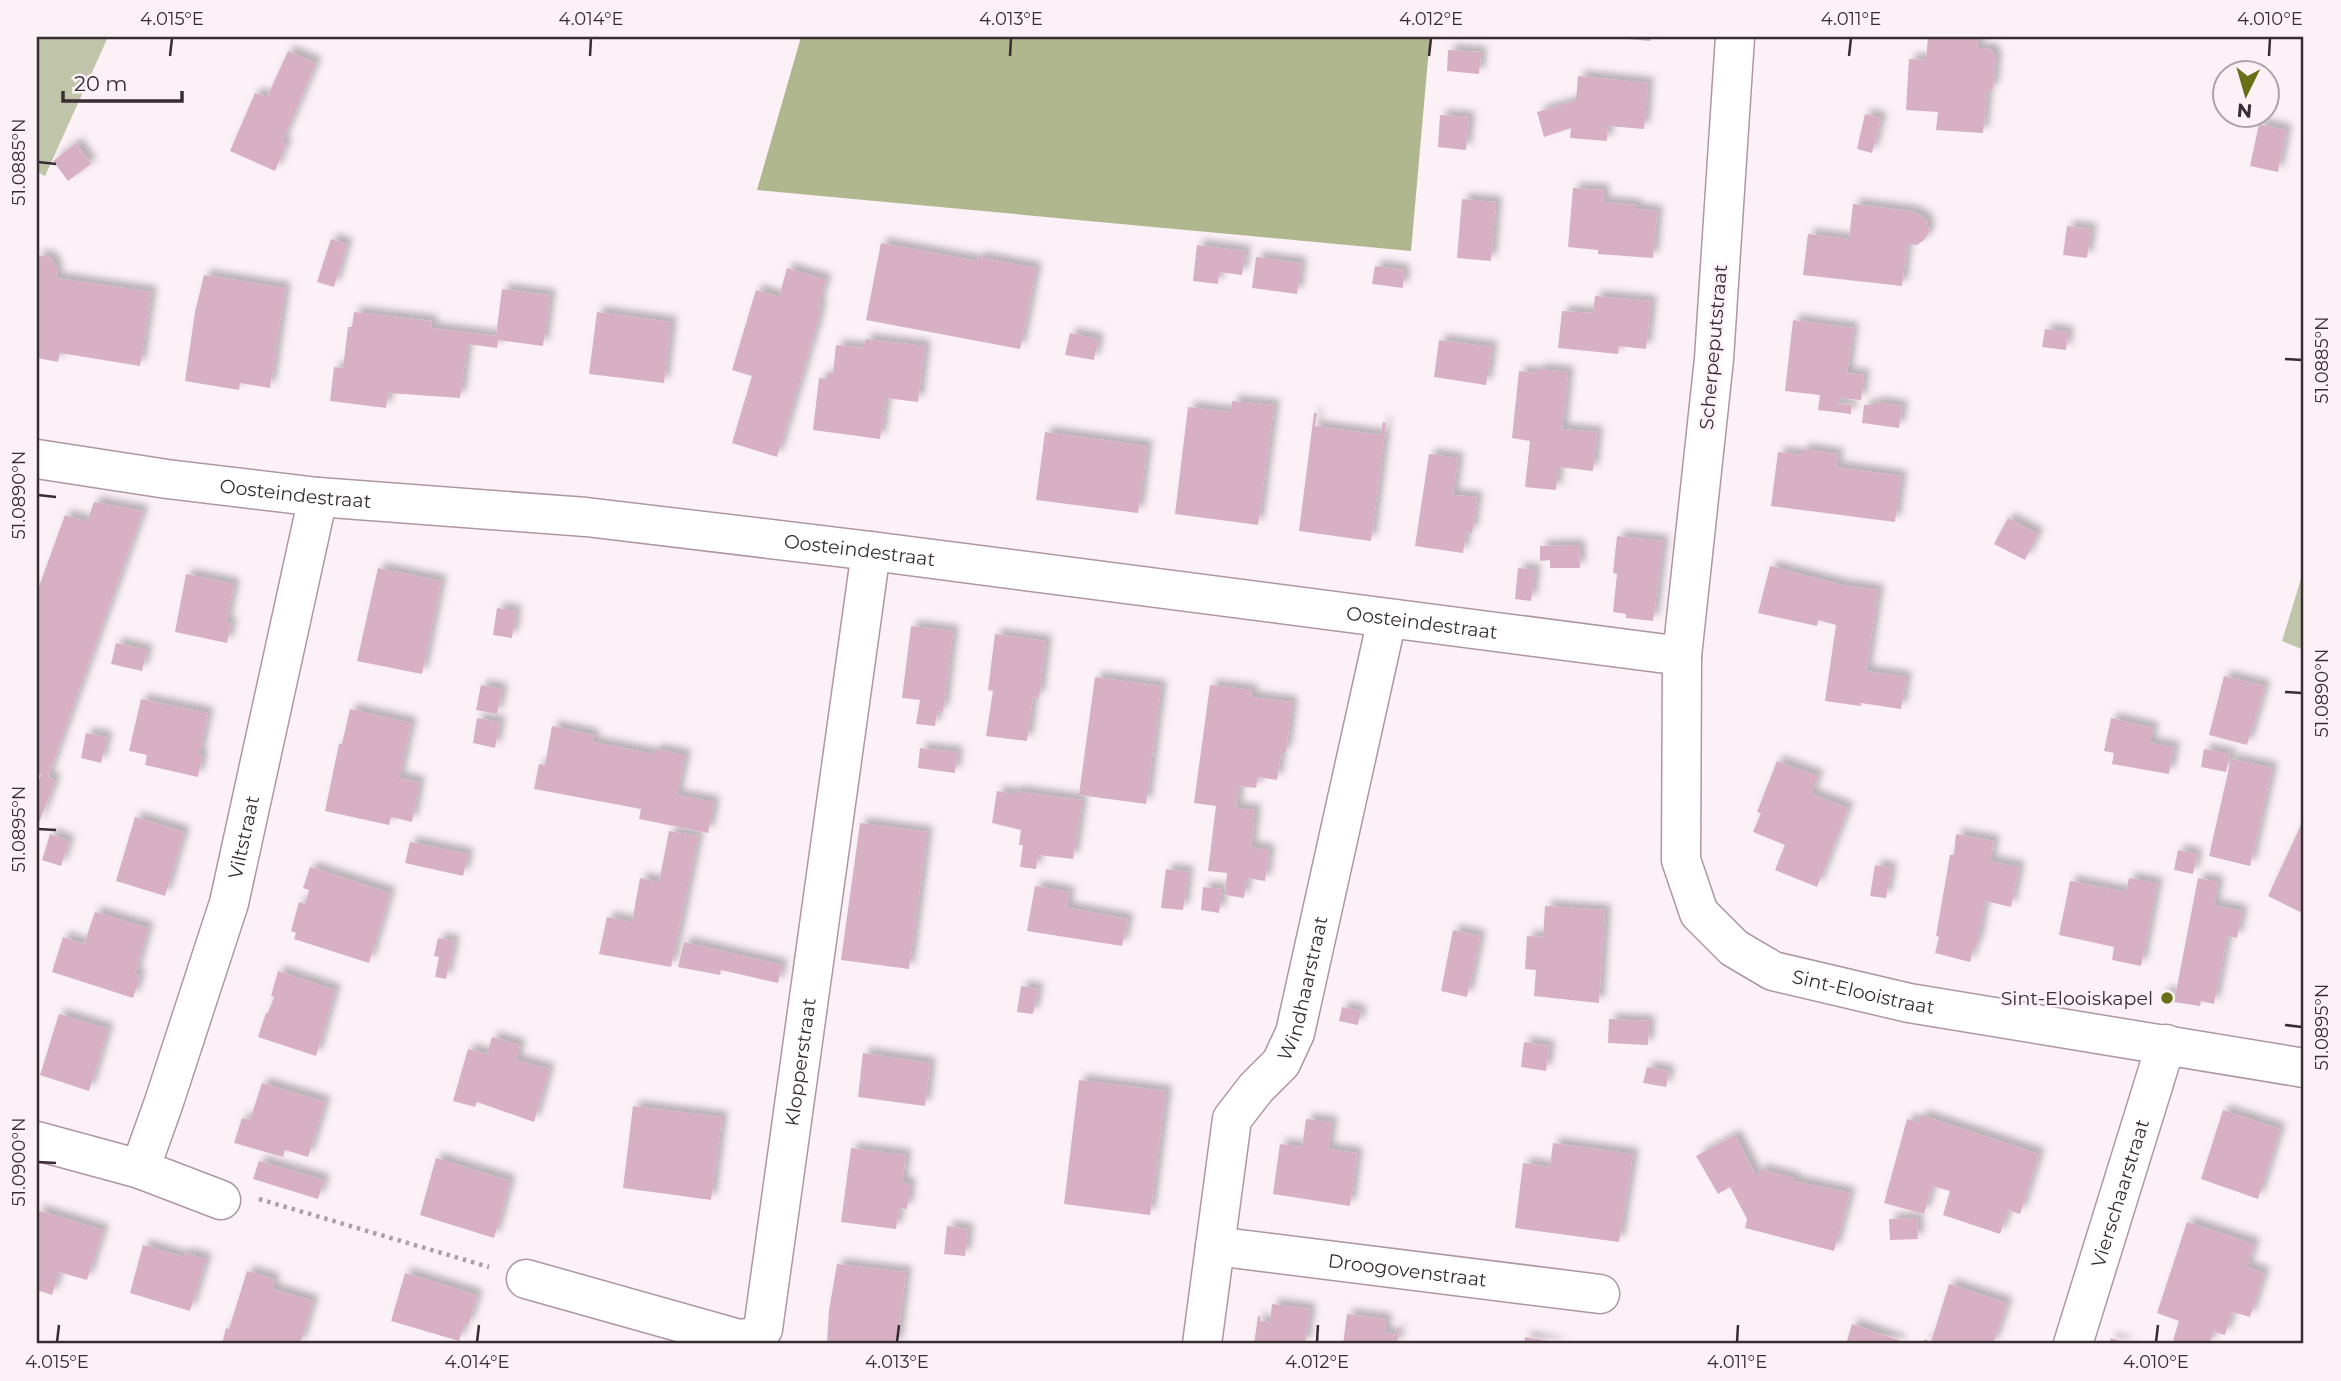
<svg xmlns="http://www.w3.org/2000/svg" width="2341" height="1381" font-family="Montserrat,sans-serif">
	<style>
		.green { fill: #c0c5aa }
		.forest { fill: #b0b78f }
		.building { fill: #d7b0c6; filter: url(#shadow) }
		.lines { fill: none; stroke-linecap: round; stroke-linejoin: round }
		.minor-casing { stroke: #af96a3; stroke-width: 41 }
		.path { stroke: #a99fa5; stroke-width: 4.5; stroke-dasharray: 3.5 5; stroke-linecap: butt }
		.minor { stroke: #fff; stroke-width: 38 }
		.ticks { fill: none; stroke: #372d33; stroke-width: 2.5 }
		.poi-dot { fill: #676f17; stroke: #fcf1f7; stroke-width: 2.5 }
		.labels { text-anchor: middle; stroke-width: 5; stroke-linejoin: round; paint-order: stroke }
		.street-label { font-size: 19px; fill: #372d33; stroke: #fcf1f7 }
		.poi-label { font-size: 19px; fill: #372d33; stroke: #fcf1f7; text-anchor: end }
		.neatline { fill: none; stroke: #372d33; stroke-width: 2.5 }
		.ticks-label { font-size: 18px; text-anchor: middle; fill: #372d33 }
	</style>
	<defs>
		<filter id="shadow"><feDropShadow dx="6" dy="-6" stdDeviation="3.5" flood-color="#0004"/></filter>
	</defs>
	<rect width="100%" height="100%" fill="#fcf1f7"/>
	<g class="green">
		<path d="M37,37H108L45,176L37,172Z"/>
		<path d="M2304,569V650L2282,641Z"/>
	</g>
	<path class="forest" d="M801,37H1430L1411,251L757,190Z"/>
	<g class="building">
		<path d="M1627,37H1651L1650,41L1627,39Z"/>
		<path d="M1928,37H1978L1977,48L1990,49L1996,56L1993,89L1987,91L1983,133L1936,130L1938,112L1906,110L1909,59L1926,60Z"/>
		<path d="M1448,50L1481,52L1479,74L1447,71Z"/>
		<path d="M288,51L316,63L282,142L286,144L275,171L230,151L255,93L267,97Z"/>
		<path d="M1578,76L1648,83L1644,129L1608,126L1607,141L1570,138L1571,128L1544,137L1537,112L1576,101Z"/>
		<path d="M1865,114L1881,118L1872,153L1857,149Z"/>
		<path d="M1440,115L1469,117L1466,150L1438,147Z"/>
		<path d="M2259,124L2286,130L2278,172L2250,166Z"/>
		<path d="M76,143L91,164L68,181L53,161Z"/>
		<path d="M1573,188L1604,190L1603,202L1636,205V209L1657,211L1653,258L1598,254V250L1568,247Z"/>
		<path d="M1462,199L1496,202L1491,261L1457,258Z"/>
		<path d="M1853,204L1911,211L1920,215L1927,221L1929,232L1924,240L1917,245L1907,244L1902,286L1803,275L1808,234L1849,239Z"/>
		<path d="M2067,226L2091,229L2087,258L2063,255Z"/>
		<path d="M331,239L347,244L334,287L317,282Z"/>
		<path d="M881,243L977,261L978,257L1036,268L1020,349L866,320Z"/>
		<path d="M1197,245L1245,251L1242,275L1219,272L1218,284L1193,281Z"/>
		<path d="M37,255L50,257L57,268L56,278L151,292L140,366L60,353L58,362L37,358Z"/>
		<path d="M1256,257L1301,263L1297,294L1252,288Z"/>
		<path d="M1375,266L1404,270L1403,288L1372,284Z"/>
		<path d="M787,268L826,280L818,305L821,306L816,327L777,457L732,443L752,376L732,370L756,290L779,297Z"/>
		<path d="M204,275L285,288L270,388L240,383L239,390L185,381L195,312Z"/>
		<path d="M502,289L550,295L543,346L498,340L497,348L467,344L460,398L388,393L386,408L330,401L334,367L343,368L348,327H352L354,312L432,321L431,328L496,336Z"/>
		<path d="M1595,296L1651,301L1646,349L1619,346L1618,354L1558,348L1562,311L1593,313Z"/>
		<path d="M597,312L671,322L664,383L589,374Z"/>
		<path d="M1793,320L1853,328L1847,373L1864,375L1861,400L1839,398L1838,404L1851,405V414L1818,410L1820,395L1785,391Z"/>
		<path d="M2045,329L2068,332L2066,350L2042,347Z"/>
		<path d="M1070,333L1098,339L1094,360L1065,355Z"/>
		<path d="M865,339L925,346L918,402L886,398L880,439L813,430L819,378L827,379L828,372L833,374L836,345L864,348Z"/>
		<path d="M1439,340L1492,347L1486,385L1434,377Z"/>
		<path d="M1538,369L1568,372L1562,429L1597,432L1593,471L1558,467L1556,490L1525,487L1530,441L1512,438L1519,371L1538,373Z"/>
		<path d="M1232,401L1274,405L1258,525L1175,514L1188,407L1231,412Z"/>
		<path d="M1875,402L1902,406L1899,428L1862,423L1864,405H1875Z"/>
		<path d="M1314,413H1317L1315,426L1381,435L1383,422L1386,423L1371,541L1299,531Z"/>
		<path d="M1045,432L1147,446L1138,513L1036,500Z"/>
		<path d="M1802,449L1838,454L1836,467L1901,476L1895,522L1771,506L1778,452L1802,455Z"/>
		<path d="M1429,454L1458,458L1453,495L1477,497L1472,533L1466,532L1463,553L1415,546Z"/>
		<path d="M94,502L143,511L48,776L55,781L37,828V786L41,775L37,774V592L65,515L87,522Z"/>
		<path d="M2008,518L2038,534L2025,560L1994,544Z"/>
		<path d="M1617,536L1663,541L1653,621L1626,618V614L1613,612L1617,574L1613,573Z"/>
		<path d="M1579,545L1580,568H1550V560L1540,561V546Z"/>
		<path d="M1770,566L1842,585L1878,590L1866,671L1906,677L1901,709L1861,703V706L1825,701L1836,625L1818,620L1817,626L1758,613Z"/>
		<path d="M378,568L441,581L422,674L357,661Z"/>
		<path d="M1518,568L1535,570L1531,601L1515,599Z"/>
		<path d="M186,574L234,584L226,622L231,624L227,643L175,632Z"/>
		<path d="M497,608L516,611L512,638L493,635Z"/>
		<path d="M911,626L953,631L943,712L937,711L935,726L916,724L920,700L902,698Z"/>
		<path d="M995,634L1046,641L1039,698L1033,697L1027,741L986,736L993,691L988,690Z"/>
		<path d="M116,643L147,650L142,671L111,664Z"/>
		<path d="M2224,676L2265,686L2247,745L2209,735Z"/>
		<path d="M1095,677L1161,686L1146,804L1079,795Z"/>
		<path d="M481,685L502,689L497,714L476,710Z"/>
		<path d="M1210,685L1252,690L1251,697L1292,702L1286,752H1281L1277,780L1258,777L1256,788L1239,786L1236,808L1255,810L1251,847L1269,850L1265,881L1247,878L1244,898L1225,895L1227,873L1208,871L1216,806L1194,803Z"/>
		<path d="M141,699L208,713L199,755L202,756L198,777L145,765L147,755L129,751Z"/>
		<path d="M350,709L411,723L399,778L419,782L412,822L391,817L389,825L325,811L339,744H342Z"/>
		<path d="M477,718L500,722L495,748L473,743Z"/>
		<path d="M2111,718L2153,728L2150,743L2174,747L2169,774L2112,764L2114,753L2104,751Z"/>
		<path d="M552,726L594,735L592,742L654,754L655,749L685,755L677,795L714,802L708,833L639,819L641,809L534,789L539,764L545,765Z"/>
		<path d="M86,733L107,737L101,763L81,758Z"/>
		<path d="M920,748L957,752L955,773L918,768Z"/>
		<path d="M2204,749L2230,754L2226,772L2201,767Z"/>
		<path d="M2231,759L2272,768L2250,866L2209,856Z"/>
		<path d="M1777,761L1818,776L1811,794L1848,808L1817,887L1775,870L1785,845L1753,832L1761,813L1757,812Z"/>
		<path d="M997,791L1015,794V791L1082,800L1073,859L1038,855L1036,869L1020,867L1023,845H1019L1021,830L992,823Z"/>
		<path d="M135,817L184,832L165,896L116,881Z"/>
		<path d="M860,823L927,832L909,969L841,960Z"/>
		<path d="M2301,825L2304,826V914L2268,896Z"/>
		<path d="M669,831L698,836L671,967L599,954L607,917L632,922L640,878L659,882Z"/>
		<path d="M50,834L69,841L61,866L42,860Z"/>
		<path d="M1956,834L1994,841L1990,861L2019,867L2011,907L1985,901L1976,947L1974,946L1970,962L1935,953L1939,937L1936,936L1950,855H1954Z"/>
		<path d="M410,842L468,854L463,876L405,863Z"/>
		<path d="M2178,850L2197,854L2193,874L2174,870Z"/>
		<path d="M1875,865L1891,868L1886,898L1870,896Z"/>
		<path d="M310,867L390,893L369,963L294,939L296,933L291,931L299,902L305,904L309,890L303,888Z"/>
		<path d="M1166,869L1188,872L1183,910L1161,908Z"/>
		<path d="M2129,878L2157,883L2141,966L2112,960L2114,947L2059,935L2070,881L2126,892Z"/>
		<path d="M2198,878L2218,882L2214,905L2242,911L2237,938L2227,936L2214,1004L2201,1001L2200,1006L2174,1002Z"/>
		<path d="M1035,886L1069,892L1067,906L1069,908L1128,919L1122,946L1027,931Z"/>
		<path d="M1203,887L1222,889L1219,913L1201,910Z"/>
		<path d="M1545,906L1605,910L1599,1003L1534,996L1536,970L1525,969L1527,936L1543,937Z"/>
		<path d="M95,912L148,928L135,974L140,976L133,998L52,972L63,937L84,944Z"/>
		<path d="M1453,930L1480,936L1467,997L1441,991Z"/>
		<path d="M438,938L454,941L446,979L435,977L439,957L434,956Z"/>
		<path d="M684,942L782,965L778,983L721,970L720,975L678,967Z"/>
		<path d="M278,971L335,990L316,1056L258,1037L266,1013H268L274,997L271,996Z"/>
		<path d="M1021,986L1038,989L1033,1014L1017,1012Z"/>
		<path d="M2163,992L2173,993L2171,1005L2161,1003Z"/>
		<path d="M1342,1007L1361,1011L1358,1025L1339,1021Z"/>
		<path d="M59,1014L108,1029L89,1091L40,1075Z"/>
		<path d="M1609,1019L1649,1021L1648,1045L1608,1043Z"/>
		<path d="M492,1037L520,1045L516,1060L549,1069L534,1122L477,1102L475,1107L453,1101L468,1049L487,1054Z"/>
		<path d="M1524,1042L1549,1046L1546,1071L1521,1067Z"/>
		<path d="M863,1053L930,1063L925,1106L858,1097Z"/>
		<path d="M1647,1067L1669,1071L1666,1087L1643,1083Z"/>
		<path d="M1079,1080L1166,1091L1150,1215L1064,1204Z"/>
		<path d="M262,1083L325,1102L308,1157L285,1150L283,1157L234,1143L242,1118L250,1120Z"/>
		<path d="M633,1106L722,1117L711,1200L623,1188Z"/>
		<path d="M2223,1110L2280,1129L2258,1199L2201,1179Z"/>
		<path d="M1921,1115L2039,1154L2020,1214L2008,1210L2000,1234L1943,1215L1950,1191L1932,1186L1924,1214L1884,1203L1907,1119L1919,1122Z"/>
		<path d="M1306,1119L1332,1122L1328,1149L1357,1153L1350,1206L1273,1194L1280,1144L1302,1147Z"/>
		<path d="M1735,1135L1757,1178L1760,1169L1794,1178V1181L1850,1193L1834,1251L1745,1228L1747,1219L1730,1187L1718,1194L1696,1156Z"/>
		<path d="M1553,1143L1633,1154L1619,1242L1515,1228L1523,1163L1550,1167Z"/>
		<path d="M851,1148L906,1155L902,1182L910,1184L907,1209L899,1208L896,1229L841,1222Z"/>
		<path d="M436,1158L510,1181L494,1238L420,1215Z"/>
		<path d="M259,1161L324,1180L318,1199L253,1179Z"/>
		<path d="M37,1210L103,1230L87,1280L59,1272L52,1295L37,1290Z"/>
		<path d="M1917,1218L1918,1239L1890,1240L1889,1219Z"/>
		<path d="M2187,1222L2254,1244L2247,1267L2264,1273L2250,1317L2232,1312L2225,1335L2214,1332L2209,1344H2186L2173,1340L2179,1321L2157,1313Z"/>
		<path d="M947,1226L968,1229L965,1256L944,1254Z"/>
		<path d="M143,1245L184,1257L185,1253L206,1259L190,1311L130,1293Z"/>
		<path d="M837,1264L906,1272L897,1344H827L829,1310Z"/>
		<path d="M247,1271L274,1279L272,1289L313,1301L300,1344H222L226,1328L229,1329Z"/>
		<path d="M405,1273L477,1295L468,1325L464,1324L459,1341L391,1321Z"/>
		<path d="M1949,1284L2007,1303L1993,1344H1923L1925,1339L1931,1342Z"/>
		<path d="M1272,1304L1310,1309L1305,1344H1254L1258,1316H1260V1321L1270,1322Z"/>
		<path d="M1347,1314L1386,1319L1385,1333L1396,1335L1397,1328H1399L1397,1344H1343Z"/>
		<path d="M1852,1324L1901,1341L1900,1344H1846Z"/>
		<path d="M1525,1337L1560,1343V1344H1524Z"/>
		<path d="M2111,1338L2130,1344H2109Z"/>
	</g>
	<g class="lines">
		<g class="minor-casing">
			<g id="minor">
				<path id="s1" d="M1735,37L1714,359L1682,656L1681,860L1699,913L1734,948L1773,971L1909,1003L2304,1068"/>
				<path id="s2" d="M37,459L167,479L318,497L586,517L871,551L1682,656"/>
				<path d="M37,1141L140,1169L221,1200"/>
				<path id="s3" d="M140,1169L163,1105L229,903L318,497"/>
				<path id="s4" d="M1215,1246L1600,1294"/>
				<path id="s5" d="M526,1279L739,1339L754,1337L763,1329L871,551"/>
				<path id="s6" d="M1202,1344L1232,1119L1256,1088L1281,1063L1295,1033L1387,619"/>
				<path id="s7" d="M2073,1344L2166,1044"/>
			</g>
		</g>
		<path class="path" d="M259,1199L489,1267"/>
		<use href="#minor" class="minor"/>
	</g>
	<path class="ticks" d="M170,56L172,38M590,56L591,38M1010,56L1011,38M1429,56L1431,38M1849,56L1851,38M2269,56L2270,38M38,162L56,164M2285,359L2302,360M38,495L56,497M2285,692L2302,693M38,829L56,830M2285,1025L2302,1027M38,1162L56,1163M57,1342L59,1325M477,1342L479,1325M897,1342L899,1325M1317,1342L1318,1325M1737,1342L1738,1325M2156,1342L2158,1325"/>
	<circle class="poi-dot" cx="2167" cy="998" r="7"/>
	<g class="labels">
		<g class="street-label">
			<text transform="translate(1713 347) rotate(-85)" y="7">Scherpeputstraat</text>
			<text dy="7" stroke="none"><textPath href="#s2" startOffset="261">Oosteindestraat</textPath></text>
			<text dy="7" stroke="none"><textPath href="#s2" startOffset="828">Oosteindestraat</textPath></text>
			<text dy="7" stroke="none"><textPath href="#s2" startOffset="1395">Oosteindestraat</textPath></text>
			<text dy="7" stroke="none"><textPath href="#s3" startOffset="348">Viltstraat</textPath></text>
			<text dy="7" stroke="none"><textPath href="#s6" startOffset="380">Windhaarstraat</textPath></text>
			<text dy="7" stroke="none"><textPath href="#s1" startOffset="1069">Sint-Elooistraat</textPath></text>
			<text dy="7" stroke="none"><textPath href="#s5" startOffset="518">Klopperstraat</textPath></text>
			<text dy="7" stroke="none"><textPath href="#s7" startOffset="158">Vierschaarstraat</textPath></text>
			<text dy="7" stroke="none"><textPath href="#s4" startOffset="194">Droogovenstraat</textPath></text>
		</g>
		<g class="poi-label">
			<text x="2153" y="1005">Sint-Elooiskapel</text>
		</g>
	</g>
	<rect width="2341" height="1381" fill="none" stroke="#fcf1f7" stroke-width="77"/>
	<g transform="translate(2246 94) rotate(185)"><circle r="33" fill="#fcf1f7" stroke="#ada3a9" stroke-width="2"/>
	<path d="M0-5L12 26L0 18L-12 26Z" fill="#676f17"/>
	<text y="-10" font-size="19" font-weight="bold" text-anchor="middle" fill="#372d33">N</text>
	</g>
	<path d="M63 91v10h119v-10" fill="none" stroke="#372d33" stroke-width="3.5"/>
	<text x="74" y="91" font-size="21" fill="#372d33" stroke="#fcf1f7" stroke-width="5" paint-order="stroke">20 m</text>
	<rect x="38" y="38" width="2264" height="1304" class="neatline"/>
	<g class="ticks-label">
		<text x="172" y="25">4.015°E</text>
		<text x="591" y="25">4.014°E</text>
		<text x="1011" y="25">4.013°E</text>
		<text x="1431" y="25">4.012°E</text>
		<text x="1851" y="25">4.011°E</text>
		<text x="2270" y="25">4.010°E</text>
		<text transform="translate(19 162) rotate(-90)" y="6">51.0885°N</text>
		<text transform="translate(2322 360) rotate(-90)" y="6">51.0885°N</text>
		<text transform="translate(19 495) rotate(-90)" y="6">51.0890°N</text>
		<text transform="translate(2322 693) rotate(-90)" y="6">51.0890°N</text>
		<text transform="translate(19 829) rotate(-90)" y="6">51.0895°N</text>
		<text transform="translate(2322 1027) rotate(-90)" y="6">51.0895°N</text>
		<text transform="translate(19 1162) rotate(-90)" y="6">51.0900°N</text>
		<text x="57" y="1368">4.015°E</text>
		<text x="477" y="1368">4.014°E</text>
		<text x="897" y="1368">4.013°E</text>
		<text x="1317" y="1368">4.012°E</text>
		<text x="1737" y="1368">4.011°E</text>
		<text x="2156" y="1368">4.010°E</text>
	</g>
</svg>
